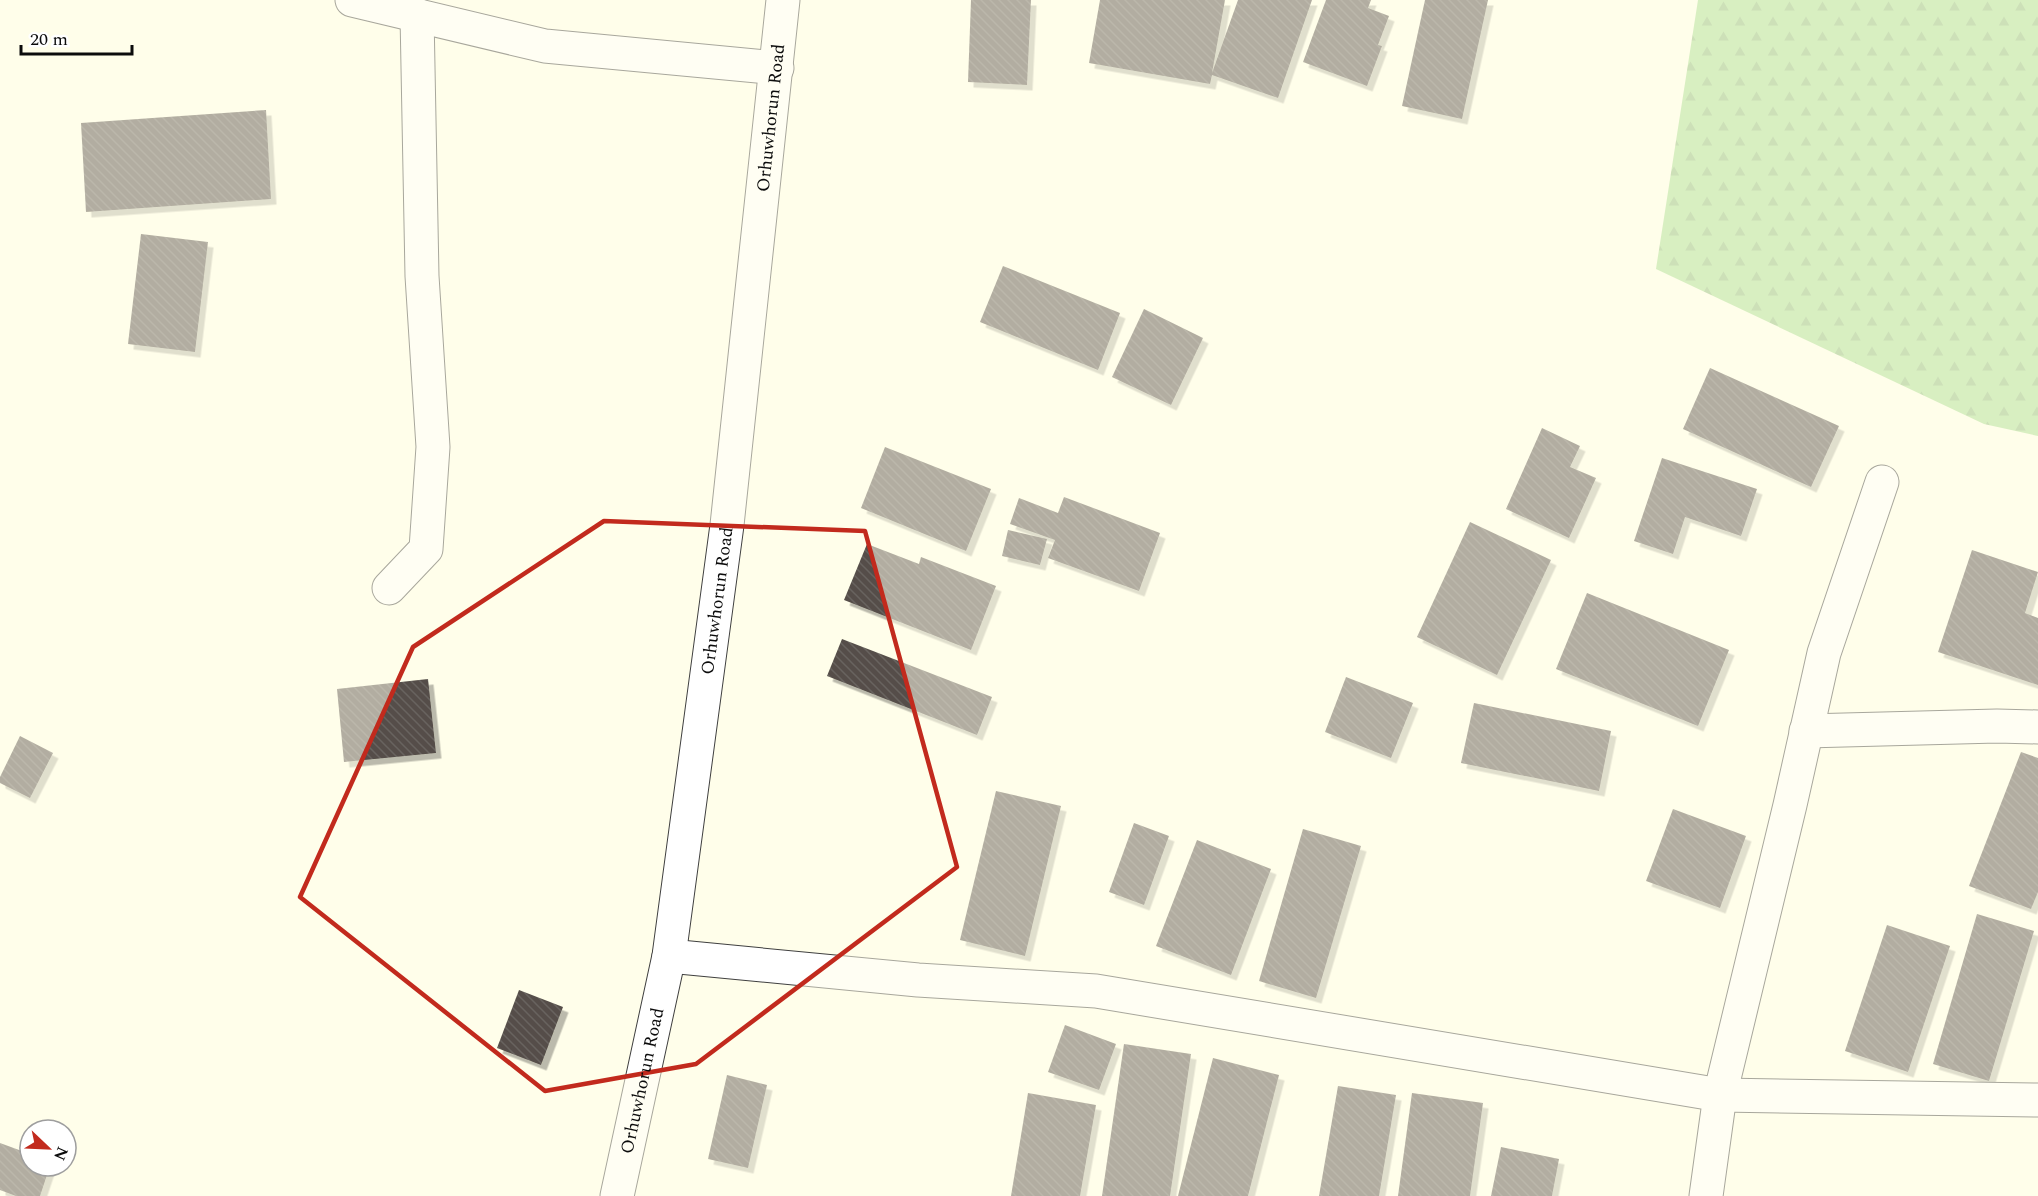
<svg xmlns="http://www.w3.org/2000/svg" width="2038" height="1196" font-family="Spectral,serif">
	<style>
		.forest { fill: url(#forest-firs) }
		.building { fill: url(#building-back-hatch); filter: url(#shadow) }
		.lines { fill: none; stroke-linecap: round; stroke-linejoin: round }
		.minor-casing { stroke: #3f3f3f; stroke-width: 35 }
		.tertiary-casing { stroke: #3f3f3f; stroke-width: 35 }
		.minor { stroke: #fff; stroke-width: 33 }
		.tertiary { stroke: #fff; stroke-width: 33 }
		.marked { fill: none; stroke: #c22a1d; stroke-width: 4.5; stroke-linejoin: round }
		.labels { text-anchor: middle; stroke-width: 6; stroke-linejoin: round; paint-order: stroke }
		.street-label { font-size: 18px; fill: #0c0c0c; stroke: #fff }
	</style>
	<defs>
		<pattern id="forest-firs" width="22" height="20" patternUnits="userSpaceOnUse" patternTransform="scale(1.5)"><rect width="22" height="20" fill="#a9dd91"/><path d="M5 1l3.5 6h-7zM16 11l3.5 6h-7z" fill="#90bc7c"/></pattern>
		<pattern id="building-back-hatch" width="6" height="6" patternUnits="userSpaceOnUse" patternTransform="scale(1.5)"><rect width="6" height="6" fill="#554e48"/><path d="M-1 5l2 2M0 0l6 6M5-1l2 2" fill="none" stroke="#68635e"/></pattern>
		<filter id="shadow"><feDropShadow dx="5.5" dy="5.5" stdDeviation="0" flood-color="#0004"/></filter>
	</defs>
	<rect width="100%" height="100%" fill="#fffeea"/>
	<path class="forest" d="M1698,0H2038V436L1984,424L1656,269Z"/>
	<g class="building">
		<path d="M971,0H1031L1027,85L968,82Z"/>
		<path d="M1100,0H1225L1212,73L1238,0H1312L1278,98L1212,75L1210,84L1089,63Z"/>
		<path d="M1326,0H1371L1368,8L1389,16L1378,45L1382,46L1367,86L1303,62Z"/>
		<path d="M1425,0H1488L1462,119L1402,106Z"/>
		<path d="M266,110L271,199L86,212L81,123Z"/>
		<path d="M141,234L208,242L195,352L128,344Z"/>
		<path d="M1003,266L1120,313L1098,370L980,322Z"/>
		<path d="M1144,309L1203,338L1171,405L1112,377Z"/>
		<path d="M1710,368L1839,426L1811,487L1683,429Z"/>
		<path d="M1542,428L1580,446L1570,467L1596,478L1569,538L1506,509Z"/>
		<path d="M885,447L991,489L966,551L861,508Z"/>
		<path d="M1662,458L1757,489L1741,536L1685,517L1673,554L1634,541Z"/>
		<path d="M1064,497L1160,533L1139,591L1048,558L1055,540L1010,524L1019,498L1058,513Z"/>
		<path d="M1470,522L1551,560L1497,675L1417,637Z"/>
		<path d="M1008,530L1047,539L1040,565L1002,556Z"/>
		<path d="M867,544L919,564L921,557L996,586L971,650L844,600Z"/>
		<path d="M1972,550L2038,572L2025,613L2038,618V685L1938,652Z"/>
		<path d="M1587,593L1729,650L1698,726L1556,669Z"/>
		<path d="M842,639L992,697L977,735L827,676Z"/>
		<path d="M1346,677L1413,703L1391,758L1325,732Z"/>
		<path d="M428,679L436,753L344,762L337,689Z"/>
		<path d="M1474,703L1611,731L1599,791L1461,763Z"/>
		<path d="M20,736L53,753L30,798L0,783V777Z"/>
		<path d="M2021,752L2038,758V892L2031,909L1969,886Z"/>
		<path d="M996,791L1061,806L1025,956L960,940Z"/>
		<path d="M1673,809L1746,836L1720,908L1646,881Z"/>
		<path d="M1134,823L1169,836L1144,905L1109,892Z"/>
		<path d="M1303,829L1361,846L1316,998L1259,981Z"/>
		<path d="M1197,840L1271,869L1231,975L1156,946Z"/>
		<path d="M1977,914L2034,931L1989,1081L1933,1064Z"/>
		<path d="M1887,925L1950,946L1908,1072L1845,1051Z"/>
		<path d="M519,990L563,1007L541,1065L497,1048Z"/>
		<path d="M1065,1025L1116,1044L1099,1090L1048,1072Z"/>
		<path d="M1124,1044L1191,1054L1170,1196H1102Z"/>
		<path d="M1213,1058L1279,1075L1248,1196H1178Z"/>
		<path d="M727,1075L767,1085L748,1168L708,1159Z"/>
		<path d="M1338,1086L1396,1095L1379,1196H1319Z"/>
		<path d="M1028,1093L1096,1105L1080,1196H1011Z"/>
		<path d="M1412,1093L1483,1103L1470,1196H1398Z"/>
		<path d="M0,1143L30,1154V1166H50L40,1196H16L0,1190Z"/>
		<path d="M1501,1147L1559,1159L1552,1196H1491Z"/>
	</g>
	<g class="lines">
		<g class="minor-casing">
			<g id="minor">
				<path d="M352,0L545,46L777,68"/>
				<path d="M389,588L426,549L433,447L422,276L417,15"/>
				<path d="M1806,731L1997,726L2038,727"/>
				<path d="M669,956L918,980L1096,991L1720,1095L2038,1100"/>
				<path d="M1706,1196L1720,1095L1790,805L1824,653L1882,482"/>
			</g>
		</g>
		<g class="tertiary-casing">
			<g id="tertiary">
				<path id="s1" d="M617,1196L669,956L727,525L783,0"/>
			</g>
		</g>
		<use href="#minor" class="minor"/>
		<use href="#tertiary" class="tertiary"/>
	</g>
	<path d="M0 0H2038V1196H0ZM604,521L865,531L957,867L696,1064L545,1091L300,897L413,647Z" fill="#fffeea" fill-opacity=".55" fill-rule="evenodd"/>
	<path class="marked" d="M604,521L865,531L957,867L696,1064L545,1091L300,897L413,647Z"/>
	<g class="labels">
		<g class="street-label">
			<text dy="6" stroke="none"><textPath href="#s1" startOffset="1090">Orhuwhorun Road</textPath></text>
			<text dy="6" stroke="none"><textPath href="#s1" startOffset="604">Orhuwhorun Road</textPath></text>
			<text dy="6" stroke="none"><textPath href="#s1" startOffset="118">Orhuwhorun Road</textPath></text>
		</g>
	</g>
	<g transform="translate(48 1148) rotate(113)"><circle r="28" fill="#ffffff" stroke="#9e9e9e" stroke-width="1.5"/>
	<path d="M0-4.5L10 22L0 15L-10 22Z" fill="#c22a1d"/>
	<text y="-9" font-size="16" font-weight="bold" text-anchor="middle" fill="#0c0c0c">N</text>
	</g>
	<path d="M21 45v9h111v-9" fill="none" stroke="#0c0c0c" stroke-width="3"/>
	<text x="30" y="45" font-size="18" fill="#0c0c0c" stroke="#ffffff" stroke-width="4.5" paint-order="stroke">20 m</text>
</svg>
